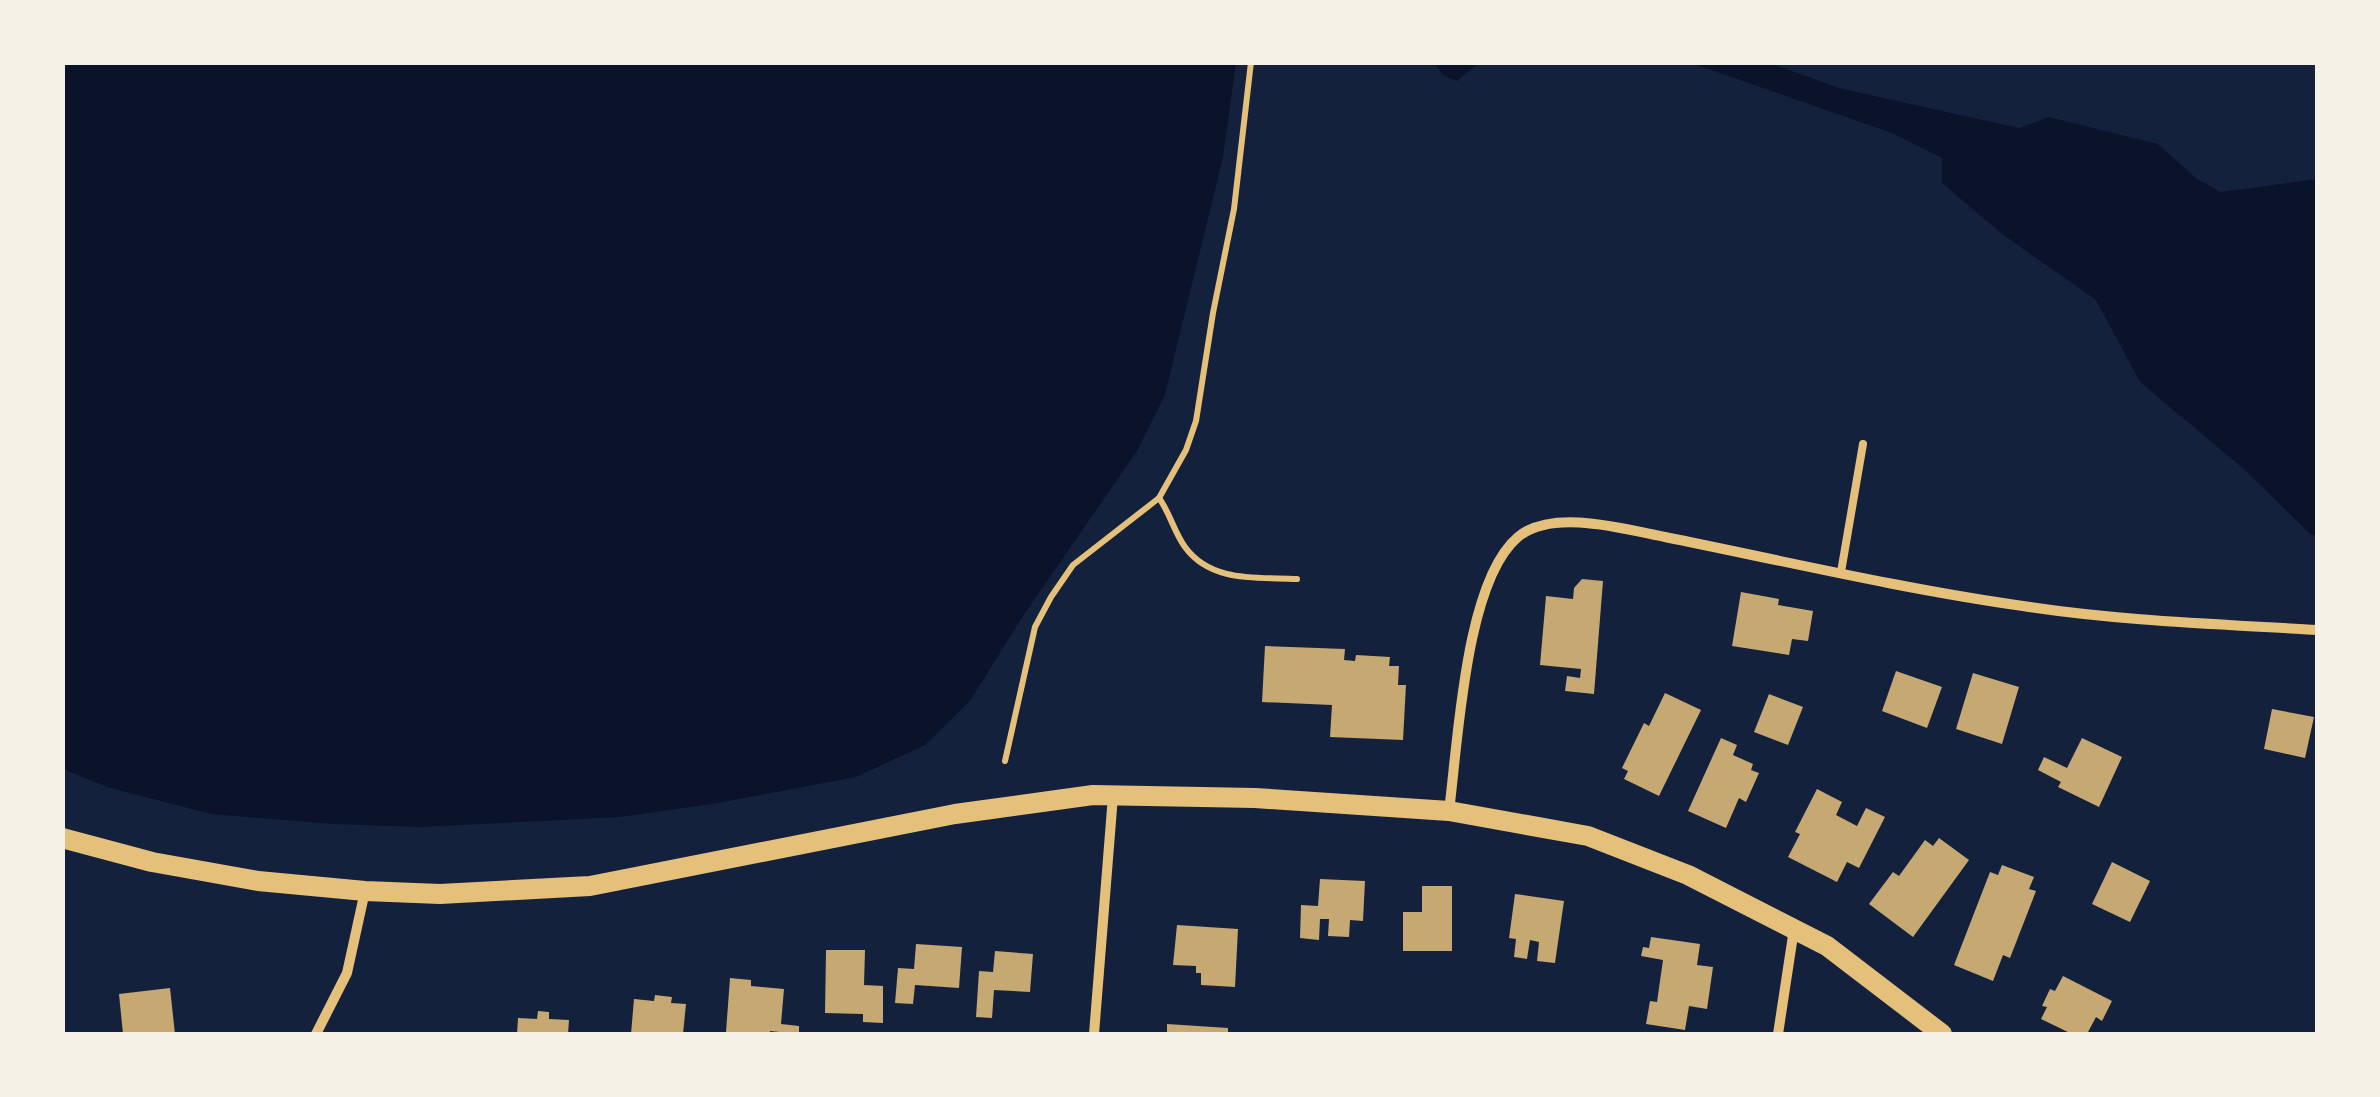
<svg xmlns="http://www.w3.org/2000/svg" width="2380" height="1097" font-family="'Fira Sans',sans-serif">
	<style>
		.water { fill: #0b132b }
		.building { fill: #c6a872 }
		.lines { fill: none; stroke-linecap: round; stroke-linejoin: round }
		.path { stroke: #e5c07b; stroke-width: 6 }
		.service { stroke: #e5c07b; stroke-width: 8 }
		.minor { stroke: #e5c07b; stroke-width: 10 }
		.secondary { stroke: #e5c07b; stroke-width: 20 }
	</style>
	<rect width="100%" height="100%" fill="#14213d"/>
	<g class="water">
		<path d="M62,63L63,62L1236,63L1223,157L1165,395L1137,451L1023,616L970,701L925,745L856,777L718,803L620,817L422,827L333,824L211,814L107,787L63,769Z"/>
		<path d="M1434,63H1479L1457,81L1444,76Z"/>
		<path d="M1691,63H1770L1839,88L2019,128L2049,117L2158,144L2197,179L2221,192L2317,179V536L2310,534L2244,469L2140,382L2096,300L2002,234L1942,183V158L1892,133Z"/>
	</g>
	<g class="building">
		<path d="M1582,579L1603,581L1594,694L1565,691L1567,676L1580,678L1581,669L1540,665L1546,596L1573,599L1574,588Z"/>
		<path d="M1741,592L1779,599L1778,605L1813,611L1808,641L1792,639L1789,655L1732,646Z"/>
		<path d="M1265,646L1345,649L1344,660L1355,661L1356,655L1390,657L1389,666H1399L1398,685H1406L1403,740L1330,737L1332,705L1262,702Z"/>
		<path d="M1896,671L1942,687L1927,728L1882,711Z"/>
		<path d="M1973,673L2019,687L2002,744L1956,729Z"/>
		<path d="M1665,693L1701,710L1659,796L1624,779L1628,771L1622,768L1644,723L1649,726Z"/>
		<path d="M1769,694L1803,707L1788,745L1754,732Z"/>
		<path d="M2272,709L2314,717L2305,758L2264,749Z"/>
		<path d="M1721,738L1737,745L1733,755L1753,764L1751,770L1759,773L1746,802L1739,798L1726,828L1688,811Z"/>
		<path d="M2082,738L2122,757L2099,807L2058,787L2061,782L2038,770L2044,757L2067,768Z"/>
		<path d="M1817,789L1842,802L1836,815L1857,826L1866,808L1885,817L1859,868L1847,862L1837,882L1788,857L1800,834L1795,832Z"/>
		<path d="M1939,838L1969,860L1913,937L1869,904L1893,872L1899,876L1925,840L1933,846Z"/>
		<path d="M2112,862L2150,881L2130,922L2092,904Z"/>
		<path d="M2002,865L2034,877L2029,889L2036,891L2010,958L2003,955L1993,981L1954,965L1990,872L1998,875Z"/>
		<path d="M1320,879L1365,881L1363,921L1350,920L1349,937L1328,936L1329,919H1320L1319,940L1300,938L1301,905L1318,906Z"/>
		<path d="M1422,886H1452V951H1403V912H1422Z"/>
		<path d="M1515,894L1564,901L1555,963L1537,961L1539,942L1530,940L1527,959L1514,957L1516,939L1509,938Z"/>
		<path d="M1177,925L1238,929L1235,987L1201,985V973H1196V966L1173,965Z"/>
		<path d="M1651,937L1700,944L1697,965L1713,967L1707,1009L1689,1006L1685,1030L1646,1024L1650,1001L1657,1002L1663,960L1641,956L1643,947L1649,948Z"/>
		<path d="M916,944L962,947L959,988L915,985L913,1004L895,1003L898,968L914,969Z"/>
		<path d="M826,950H865L864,985L883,986V1023L863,1022V1014L825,1013Z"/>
		<path d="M995,951L1033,954L1030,992L994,990L992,1018L976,1017L979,971L993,972Z"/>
		<path d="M2063,976L2112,1001L2102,1021L2096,1017L2087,1034H2072L2041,1019L2047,1007L2042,1006L2050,989L2055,991Z"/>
		<path d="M730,978L751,980V986L784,989L781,1024L799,1026V1034L770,1031V1034L726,1032Z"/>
		<path d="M170,988L175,1034H123L119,994Z"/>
		<path d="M655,995L672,997L671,1003L686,1004L683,1034H631L634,999L654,1001Z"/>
		<path d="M538,1011L549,1012V1019L569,1020L568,1034H517L518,1018L537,1019Z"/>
		<path d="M1167,1024L1228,1028V1034H1167Z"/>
	</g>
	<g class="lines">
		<g class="path">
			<path d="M1159,498C1170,513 1174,532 1185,547C1211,583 1258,577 1297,579"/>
			<path d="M1005,761L1035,627L1051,597L1073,565L1159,498L1186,450L1196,421L1213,313L1234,209L1251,62"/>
		</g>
		<path class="service" d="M1841,572L1863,444"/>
		<g class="minor">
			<path d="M1449,811C1458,743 1465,581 1518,537C1552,508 1625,529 1665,537C1784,561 1903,589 2023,606C2120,621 2219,624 2318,630"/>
			<path d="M316,1034L347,973L365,891"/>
			<path d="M1094,1034L1113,796"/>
			<path d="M1778,1034L1794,929"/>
		</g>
		<path class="secondary" d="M62,838L152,862L258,881L365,891L440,894L590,886L955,814L1093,795L1255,798L1449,811L1588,836L1688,875L1827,946L1942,1034"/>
	</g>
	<rect width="2380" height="1097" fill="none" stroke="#f6f1e7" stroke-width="130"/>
</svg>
